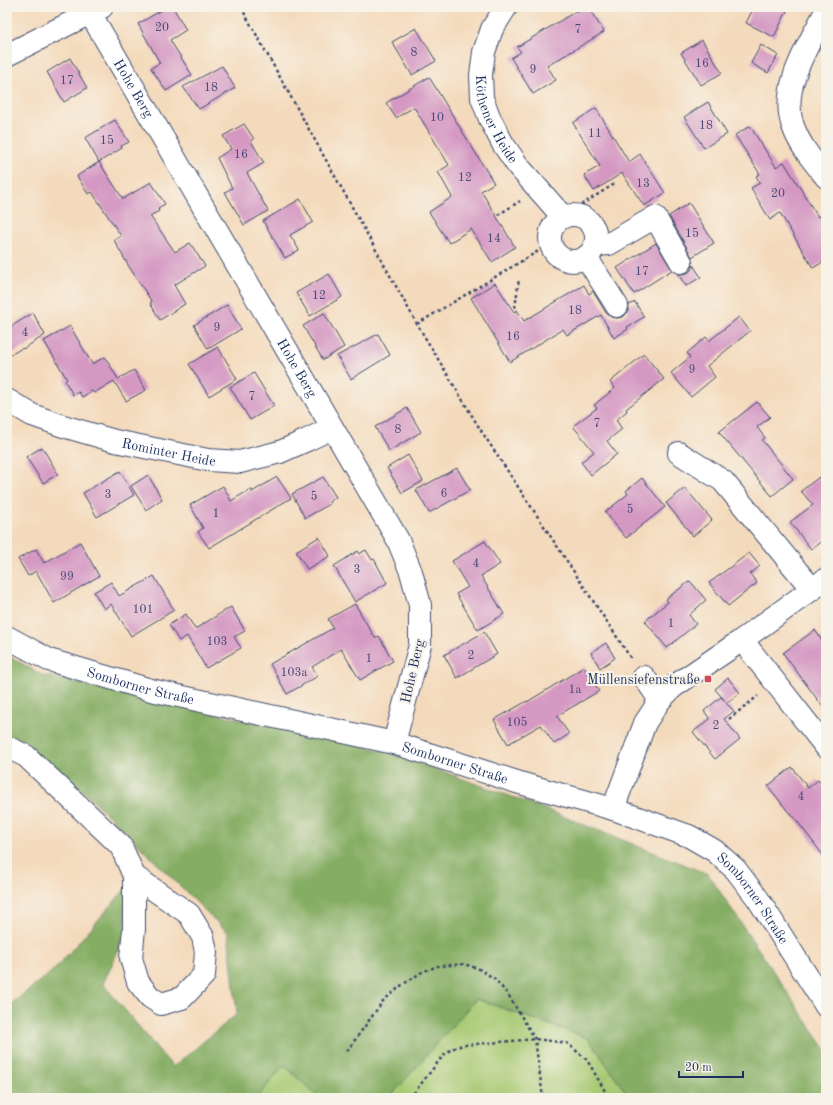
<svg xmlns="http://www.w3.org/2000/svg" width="833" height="1105" font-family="'Old Standard TT',serif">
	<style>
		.green { fill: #a7c972; stroke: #617c68 }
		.forest { fill: #85ad64; stroke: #506e61 }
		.building { fill: #d498c3 }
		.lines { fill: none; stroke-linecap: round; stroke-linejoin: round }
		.minor-casing { stroke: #3c496c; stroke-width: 24 }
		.path { stroke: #3c496c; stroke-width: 2.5; stroke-dasharray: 3 3; stroke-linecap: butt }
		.minor { stroke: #fff; stroke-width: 22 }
		.poi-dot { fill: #d1495b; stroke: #f7f3e8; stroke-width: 1.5 }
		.labels { text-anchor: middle; stroke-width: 4; stroke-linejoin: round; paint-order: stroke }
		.number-label { font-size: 12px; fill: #494977 }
		.street-label { font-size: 14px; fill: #1b2f5e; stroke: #f7f3e8 }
		.poi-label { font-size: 14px; fill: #1b2f5e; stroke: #f7f3e8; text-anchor: end }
	</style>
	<rect width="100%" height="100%" fill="#f7f3e8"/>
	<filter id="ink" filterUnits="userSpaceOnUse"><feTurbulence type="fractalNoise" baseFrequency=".025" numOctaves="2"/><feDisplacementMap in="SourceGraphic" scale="8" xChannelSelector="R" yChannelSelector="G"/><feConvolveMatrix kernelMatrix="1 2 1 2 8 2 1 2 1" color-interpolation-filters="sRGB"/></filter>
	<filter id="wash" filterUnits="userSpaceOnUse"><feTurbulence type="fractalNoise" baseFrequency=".012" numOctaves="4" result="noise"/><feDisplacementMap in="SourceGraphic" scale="16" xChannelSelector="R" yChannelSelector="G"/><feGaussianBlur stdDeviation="0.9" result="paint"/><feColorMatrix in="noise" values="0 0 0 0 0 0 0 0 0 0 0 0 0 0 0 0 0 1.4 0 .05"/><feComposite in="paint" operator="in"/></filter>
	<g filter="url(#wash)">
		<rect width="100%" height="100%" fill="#f4dabc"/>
		<g class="green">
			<path d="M476,999L588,1038L630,1098H389Z"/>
			<path d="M284,1065L319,1098H257Z"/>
		</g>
		<path class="forest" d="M7,655L42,675L388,752L532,804L708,874L826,1050V1098H630L588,1038L476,999L389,1098H319L284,1065L257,1098H7V1007L55,969L128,886L125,936L103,984L173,1067L237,1014L228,933L79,787L7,737Z"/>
		<g id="blocks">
			<g class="building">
				<path d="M167,7H173L186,30L170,40L192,75L166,91L151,68L160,63L138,24Z"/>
				<path d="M583,7H588L604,32L547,66L556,80L533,94L511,58L521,52L517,47Z"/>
				<path d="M754,7H789L774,37L746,23Z"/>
				<path d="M416,28L436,61L412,75L392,42Z"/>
				<path d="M702,40L722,73L701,85L681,53Z"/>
				<path d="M761,45L778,55L768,73L751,63Z"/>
				<path d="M70,58L87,88L64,102L47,72Z"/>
				<path d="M222,66L235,88L199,109L183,87Z"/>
				<path d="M429,77L494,183L481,191L515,247L492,262L471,229L449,243L429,212L452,197L438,172L449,165L414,107L396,118L386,103Z"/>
				<path d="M708,102L727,134L704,148L684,117Z"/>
				<path d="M596,108L629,162L640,154L665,193L644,206L622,173L594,191L584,175L600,166L573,123Z"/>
				<path d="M115,120L129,142L121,146L122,148L99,162L85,138Z"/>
				<path d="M244,124L254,139L251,141L264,163L247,173L268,211L244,225L225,192L232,188L217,158L231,149L223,136Z"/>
				<path d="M750,126L776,167L784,162L818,217L826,213V260L813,268L780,213L770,220L751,188L760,183L756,176L760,174L735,135Z"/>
				<path d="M99,162L123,199L151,182L165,204L158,208L159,211L150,216L175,252L190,243L205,266L174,285L185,304L160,320L150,303L152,302L128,265L114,240L121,236L92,192L88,194L77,176Z"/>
				<path d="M300,199L313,222L290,235L299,250L285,258L263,221Z"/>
				<path d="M689,203L714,243L692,257L669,216Z"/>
				<path d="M656,243L672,270L634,294L617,268Z"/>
				<path d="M693,265L701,277L686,286L678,274H681L688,273L692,269Z"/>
				<path d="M329,274L342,297L310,316L296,293Z"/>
				<path d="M495,283L514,312L517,310L524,321L584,285L589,294L593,291L606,313L611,317L617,318L623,317L628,312L629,305L635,302L644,317L627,327L628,329L614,338L601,315L567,335L563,329L510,362L471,298Z"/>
				<path d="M227,305L241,329L208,349L194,325Z"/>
				<path d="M33,313L45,335L23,349L22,348L7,357V329Z"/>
				<path d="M324,313L344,347L323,360L303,326Z"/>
				<path d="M739,317L750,331L707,366L715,377L691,397L671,373L690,357L687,353L706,337L709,341Z"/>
				<path d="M70,326L92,364L105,357L118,379L134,370L146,390L126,401L114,381L94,393L92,391L82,397L79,392L73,395L65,381L67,379L44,341Z"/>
				<path d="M378,334L390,355L351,379L337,356Z"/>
				<path d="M218,347L237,379L209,396L189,364Z"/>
				<path d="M644,354L664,379L626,409L627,411L616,420L622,429L607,441L617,454L591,475L581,462L594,452L573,426L597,408L594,405L615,388L610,382Z"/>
				<path d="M254,373L274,406L250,420L230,387Z"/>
				<path d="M757,402L770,417L757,427L765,438L762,440L793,479L772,496L719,432Z"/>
				<path d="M407,408L421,432L389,451L375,427Z"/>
				<path d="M42,447L58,474L43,483L26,457Z"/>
				<path d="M408,455L423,481L402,493L387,468Z"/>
				<path d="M457,468L470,490L429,513L416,490Z"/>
				<path d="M120,471L134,495L97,517L83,493Z"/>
				<path d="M148,475L162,499L146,510L131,486Z"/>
				<path d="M277,477L291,498L209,548L198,532L203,528L190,505L223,486L231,501L251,489L252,492Z"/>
				<path d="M323,477L336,497L329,502L330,504L305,518L292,494Z"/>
				<path d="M819,477L826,487V538L811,549L790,522L813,505L801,491Z"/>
				<path d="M642,478L665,507L626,538L605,512L628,494L626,491Z"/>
				<path d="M685,488L712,520L693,536L666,503Z"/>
				<path d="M319,537L330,556L307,569L296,551Z"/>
				<path d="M485,541L500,564L481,576L504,614L478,630L456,594L468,587L452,561Z"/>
				<path d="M80,542L99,576L54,603L36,571L28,576L18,559L36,549L44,563Z"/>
				<path d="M366,550L372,560L374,559L387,583L355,602L334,566L358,551L359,554Z"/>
				<path d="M749,553L760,566L750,574L757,583L728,606L709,583Z"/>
				<path d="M154,576L174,610L131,636L111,604L104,609L94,592L111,582L119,596Z"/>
				<path d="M690,581L706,600L689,615L696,624L667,648L645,621L668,602L666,599Z"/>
				<path d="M355,604L375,638L379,636L393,661L360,680L341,649L312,667L318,676L287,694L270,664L333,628L328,619Z"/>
				<path d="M231,607L245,631L234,637L241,648L206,668L187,636L179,641L169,625L186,614L195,629Z"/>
				<path d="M815,630L826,646V711L783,653Z"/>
				<path d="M484,632L497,654L457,678L444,655Z"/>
				<path d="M606,643L615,658L600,668L591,653Z"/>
				<path d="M584,667L599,691L557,716L569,734L554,744L541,725L508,744L494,720L527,701V702Z"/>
				<path d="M728,678L740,693L726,703L734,711L724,719L740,739L715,759L693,732L710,719L704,711L721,697L725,701L715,689Z"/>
				<path d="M792,767L808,788L818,780L826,790V859L791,813L790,814L768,786Z"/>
			</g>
		</g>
	</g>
	<g filter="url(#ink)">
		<use href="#blocks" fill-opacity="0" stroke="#3c496c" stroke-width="1"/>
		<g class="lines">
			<g class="minor-casing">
				<g id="minor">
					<path id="s1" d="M506,7L492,29L484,52L481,75L482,98L490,119L503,144L518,166L563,217"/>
					<path d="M826,11C809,44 779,88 793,126C800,146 813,161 826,177"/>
					<path id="s2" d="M90,13L398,540L411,572L420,605V645L394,743"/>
					<path d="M7,55L102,7"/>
					<circle cx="573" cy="238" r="23"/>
					<path d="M595,245L609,244L655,217L681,262"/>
					<path d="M586,257L617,306"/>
					<path id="s3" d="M7,400L32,415L63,426L115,441L208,460L240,462L280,452L307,440L332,428"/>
					<path d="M679,453L723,481L812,589"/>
					<path id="s4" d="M7,637L49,660L151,690L394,743L520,783L613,809L689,836L715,851L736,870L758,899L826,1006"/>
					<path d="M742,640L826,747"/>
					<path d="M644,677L660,700"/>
					<path d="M7,747L26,756L121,846L134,876L189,914L203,937L206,952L204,975L182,998L161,1004L150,997L138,982L131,958L134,929V876"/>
					<path d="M613,809L645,723L660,700L673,687L742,640L826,579"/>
				</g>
			</g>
			<g class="path">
				<path d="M241,7L417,324L480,429L632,660"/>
				<path d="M581,205L616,183"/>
				<path d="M498,215L520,201"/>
				<path d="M515,308L519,279"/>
				<path d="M417,324L550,244"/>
				<path d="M729,719L758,696"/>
				<path d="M347,1051L383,1001L402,985L422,972L438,966L464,964L479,969L495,979L509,996L535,1039L543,1098"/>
				<path d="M410,1098L442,1057L451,1049L463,1045L535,1039L567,1043L587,1060L609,1098"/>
			</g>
			<use href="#minor" class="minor"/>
		</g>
	</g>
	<rect class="poi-dot" x="704" y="675" width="8" height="8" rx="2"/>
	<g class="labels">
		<g class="number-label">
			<text x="162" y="31">20</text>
			<text x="578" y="33">7</text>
			<text x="414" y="56">8</text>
			<text x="702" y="67">16</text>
			<text x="533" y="73">9</text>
			<text x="67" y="84">17</text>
			<text x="211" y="91">18</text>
			<text x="437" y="121">10</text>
			<text x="706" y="129">18</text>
			<text x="595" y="137">11</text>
			<text x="107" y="144">15</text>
			<text x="241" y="158">16</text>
			<text x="465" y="181">12</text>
			<text x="643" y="187">13</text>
			<text x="778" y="197">20</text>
			<text x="692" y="237">15</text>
			<text x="494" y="242">14</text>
			<text x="642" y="275">17</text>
			<text x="319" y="299">12</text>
			<text x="575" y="314">18</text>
			<text x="217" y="331">9</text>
			<text x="25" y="336">4</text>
			<text x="513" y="340">16</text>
			<text x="692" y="373">9</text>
			<text x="252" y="400">7</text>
			<text x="597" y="427">7</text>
			<text x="398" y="433">8</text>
			<text x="444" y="497">6</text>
			<text x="108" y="498">3</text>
			<text x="314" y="500">5</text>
			<text x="630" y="513">5</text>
			<text x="216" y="517">1</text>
			<text x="476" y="567">4</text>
			<text x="357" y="573">3</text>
			<text x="67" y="580">99</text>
			<text x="143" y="613">101</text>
			<text x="671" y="627">1</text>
			<text x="217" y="645">103</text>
			<text x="471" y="659">2</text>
			<text x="369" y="662">1</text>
			<text x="294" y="676">103a</text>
			<text x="575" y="693">1a</text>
			<text x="517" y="726">105</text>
			<text x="716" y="729">2</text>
			<text x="801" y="800">4</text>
		</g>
		<g class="street-label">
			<text dy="5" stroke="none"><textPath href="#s2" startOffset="87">Hohe Berg</textPath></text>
			<text dy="5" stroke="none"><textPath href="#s1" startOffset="121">Köthener Heide</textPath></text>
			<text dy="5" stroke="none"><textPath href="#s2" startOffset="411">Hohe Berg</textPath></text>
			<text dy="5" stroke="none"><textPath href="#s3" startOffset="171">Rominter Heide</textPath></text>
			<text transform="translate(412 671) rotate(-77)" y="5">Hohe Berg</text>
			<text dy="5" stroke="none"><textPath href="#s4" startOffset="143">Somborner Straße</textPath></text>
			<text dy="5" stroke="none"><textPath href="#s4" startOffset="467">Somborner Straße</textPath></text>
			<text dy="5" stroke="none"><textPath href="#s4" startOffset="803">Somborner Straße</textPath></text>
		</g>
		<g class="poi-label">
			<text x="700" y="684">Müllensiefenstraße</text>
		</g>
	</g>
	<rect width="833" height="1105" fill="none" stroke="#f7f3e8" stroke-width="24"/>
	<path d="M679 1071v6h64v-6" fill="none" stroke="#1b2f5e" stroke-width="2"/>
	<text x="685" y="1071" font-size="12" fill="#1b2f5e" stroke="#f7f3e8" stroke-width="3" paint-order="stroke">20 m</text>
</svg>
